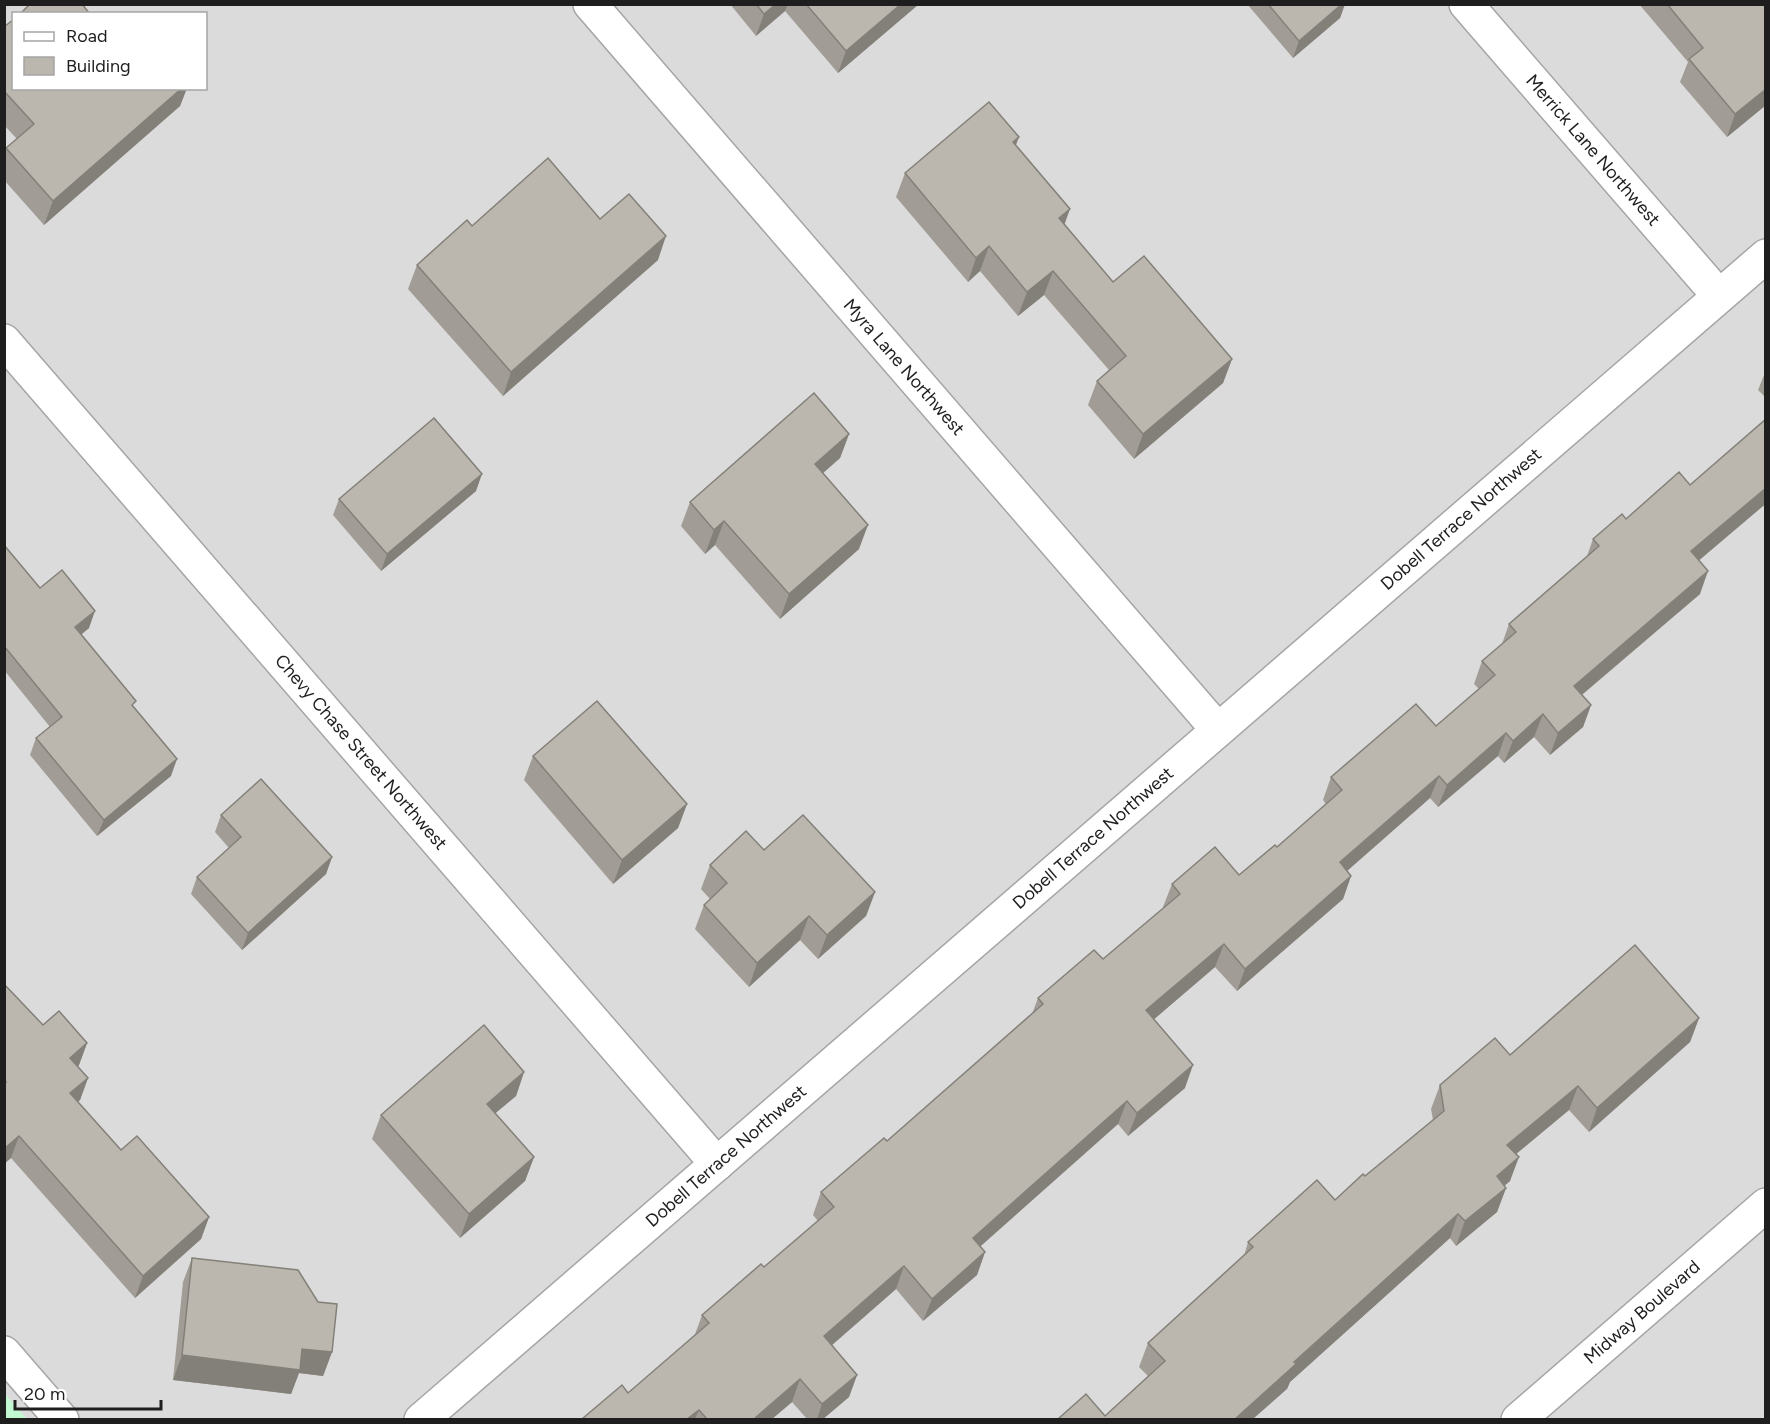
<svg xmlns="http://www.w3.org/2000/svg" width="1770" height="1424" font-family="Figtree,sans-serif">
	<style>
		.residential { fill: #dcdbdb; fill-rule: evenodd }
		.park { fill: #c2f9d3 }
		.lines { fill: none; stroke-linecap: round; stroke-linejoin: round }
		.minor-casing { stroke: #a5a5a5; stroke-width: 36 }
		.minor { stroke: #fff; stroke-width: 33 }
		.wall { fill: #a19d96 }
		.shaded-wall { fill: #83807a }
		.building { fill: #bbb7ae; stroke: #83807a; stroke-width: 1.5 }
		.labels { text-anchor: middle; stroke-width: 4.5; stroke-linejoin: round; paint-order: stroke }
		.street-label { font-size: 18px; fill: #1e1e1e; stroke: #fff }
	</style>
	<rect width="100%" height="100%" fill="#efeee4"/>
	<path class="residential" d="M5,5H1765V1419L5,1420ZM14,14H206V88H14Z"/>
	<path class="park" d="M4,1394H5L27,1419H5Z"/>
	<g class="lines">
		<g class="minor-casing">
			<g id="minor">
				<path d="M590,4L1218,730"/>
				<path d="M1466,4L1719,296"/>
				<path d="M4,341L717,1164"/>
				<path d="M4,1353L62,1420"/>
				<path d="M421,1420L1766,256"/>
				<path d="M1518,1420L1766,1205"/>
			</g>
		</g>
		<use href="#minor" class="minor"/>
	</g>
	<g class="wall">
		<path d="M730,4H919L838,73L785,11L756,36Z"/>
		<path d="M1247,4H1345L1340,18L1293,58Z"/>
		<path d="M1639,4H1766V105L1727,137L1680,82L1688,62Z"/>
		<path d="M4,27L14,88H187L180,106L44,225L4,180V153L6,148L17,139L4,125Z"/>
		<path d="M1016,146L1064,225L1113,282L1232,359L1223,383L1134,459L1088,405L1097,381L1109,370L1044,295L1018,316L980,271L968,282L896,197L905,173Z"/>
		<path d="M600,219L658,260L503,396L408,289L417,265L472,226Z"/>
		<path d="M1766,370V398L1758,390Z"/>
		<path d="M1766,419V508L1763,506L1699,560L1700,594L1582,695L1591,705L1583,727L1550,755L1534,737L1504,763L1498,756L1438,807L1430,798L1347,871L1351,876L1343,899L1237,991L1215,967L1154,1019L1185,1088L1128,1136L1118,1124L980,1246L985,1252L977,1275L923,1321L896,1289L832,1345L857,1375L849,1397L823,1419H807L792,1402L772,1419H582L628,1393L694,1337L702,1315L764,1267L818,1221L813,1215L821,1192L887,1141L1032,1014L1038,998L1103,959L1164,908L1163,907L1172,884L1239,875L1277,847L1326,804L1323,800L1331,777L1436,726L1479,689L1474,684L1482,661L1502,644L1509,624L1587,556L1593,539L1626,519L1690,485Z"/>
		<path d="M849,434L840,458L823,473L859,549L780,619L715,545L705,554L681,526L690,502Z"/>
		<path d="M476,491L381,571L333,515L339,499Z"/>
		<path d="M4,545L40,588L89,628L81,635L134,707L171,776L97,836L30,755L36,738L50,727L4,670Z"/>
		<path d="M533,756L687,804L678,828L613,884L524,780Z"/>
		<path d="M221,815L332,857L326,874L242,950L191,894L197,877L229,848L215,832Z"/>
		<path d="M764,850L875,892L866,916L818,959L800,940L749,987L695,929L704,905L710,899L701,889L710,865Z"/>
		<path d="M4,984L43,1025L87,1043L79,1065L78,1067L88,1078L80,1100L77,1102L121,1150L209,1217L201,1239L135,1298L11,1158L4,1164Z"/>
		<path d="M1699,1018L1690,1042L1589,1132L1569,1110L1516,1154L1510,1181L1504,1186L1506,1188L1497,1212L1456,1246L1450,1238L1290,1382L1287,1389L1105,1416L1148,1376L1139,1367L1148,1343L1244,1256L1248,1242L1335,1200L1365,1176L1433,1120L1431,1109L1440,1085L1510,1055Z"/>
		<path d="M524,1072L516,1096L495,1113L534,1157L525,1181L460,1238L372,1139L381,1115Z"/>
		<path d="M192,1258L332,1352L323,1376L299,1373L291,1394L173,1380L183,1282Z"/>
	</g>
	<g class="shaded-wall">
		<path d="M776,4H788L785,11L756,36L764,14Z"/>
		<path d="M901,4H919L838,73L846,51Z"/>
		<path d="M1342,4H1345L1340,18L1293,58L1299,41Z"/>
		<path d="M182,88H187L180,106L44,225L53,201Z"/>
		<path d="M1766,89V105L1727,137L1735,114Z"/>
		<path d="M1019,137L1010,161L1013,142Z"/>
		<path d="M1070,209L1061,234L1059,218Z"/>
		<path d="M666,236L658,260L503,396L511,372Z"/>
		<path d="M989,246L980,271L968,282L976,258Z"/>
		<path d="M1053,271L1044,295L1018,316L1027,292Z"/>
		<path d="M1232,359L1223,383L1134,459L1143,434Z"/>
		<path d="M849,434L840,458L806,488L815,464Z"/>
		<path d="M482,474L476,491L381,571L387,554Z"/>
		<path d="M1766,488V500L1763,506L1683,574L1691,551Z"/>
		<path d="M724,521L715,545L705,554L714,530Z"/>
		<path d="M868,525L859,549L780,619L789,594Z"/>
		<path d="M1708,571L1700,594L1566,708L1574,686Z"/>
		<path d="M95,611L89,628L69,644L75,627Z"/>
		<path d="M1591,705L1583,727L1550,755L1558,733Z"/>
		<path d="M1543,714L1534,737L1504,763L1513,741Z"/>
		<path d="M1506,733L1498,756L1438,807L1447,785Z"/>
		<path d="M177,759L171,776L97,836L104,820Z"/>
		<path d="M1439,776L1430,798L1331,885L1340,862Z"/>
		<path d="M687,804L678,828L613,884L622,860Z"/>
		<path d="M332,857L326,874L242,950L248,933Z"/>
		<path d="M1351,876L1343,899L1237,991L1245,969Z"/>
		<path d="M875,892L866,916L818,959L827,935Z"/>
		<path d="M809,916L800,940L749,987L757,963Z"/>
		<path d="M1224,944L1215,967L1138,1033L1146,1010Z"/>
		<path d="M1699,1018L1690,1042L1589,1132L1597,1108Z"/>
		<path d="M87,1043L79,1065L62,1080L70,1058Z"/>
		<path d="M1193,1065L1185,1088L1128,1136L1137,1113Z"/>
		<path d="M524,1072L516,1096L478,1128L487,1104Z"/>
		<path d="M88,1078L80,1100L62,1115L70,1093Z"/>
		<path d="M1578,1086L1569,1110L1498,1169L1507,1145Z"/>
		<path d="M1127,1101L1118,1124L964,1261L973,1238Z"/>
		<path d="M19,1136L11,1158L4,1164V1149Z"/>
		<path d="M534,1157L525,1181L460,1238L469,1214Z"/>
		<path d="M1519,1157L1510,1181L1488,1200L1497,1176Z"/>
		<path d="M1506,1188L1497,1212L1456,1246L1465,1221Z"/>
		<path d="M1458,1214L1450,1238L1290,1382L1287,1389L1253,1419H1235L1294,1362Z"/>
		<path d="M209,1217L201,1239L135,1298L143,1276Z"/>
		<path d="M985,1252L977,1275L923,1321L932,1299Z"/>
		<path d="M904,1266L896,1289L816,1359L824,1336Z"/>
		<path d="M302,1349L332,1352L323,1376L299,1373L291,1394L173,1380L182,1355Z"/>
		<path d="M857,1375L849,1397L823,1419H817L822,1404Z"/>
		<path d="M800,1379L792,1402L772,1419H754Z"/>
		<path d="M699,1410L695,1419H687Z"/>
	</g>
	<g class="building">
		<path d="M30,4H82L90,14H20Z"/>
		<path d="M756,4H776L764,14Z"/>
		<path d="M806,4H901L846,51Z"/>
		<path d="M1268,4H1342L1299,41Z"/>
		<path d="M1667,4H1766V89L1735,114L1689,59L1703,48Z"/>
		<path d="M14,19V88H182L53,201L6,148L34,124L4,91V27Z"/>
		<path d="M989,102L1019,137L1013,142L1070,209L1059,218L1113,282L1144,256L1232,359L1143,434L1097,381L1126,356L1053,271L1027,292L989,246L976,258L905,173Z"/>
		<path d="M548,158L600,219L629,194L666,236L511,372L417,265L467,220L472,226Z"/>
		<path d="M814,393L849,434L815,464L868,525L789,594L724,521L714,530L690,502Z"/>
		<path d="M434,418L482,474L387,554L339,499Z"/>
		<path d="M1766,419V488L1691,551L1708,571L1574,686L1591,705L1558,733L1543,714L1513,741L1506,733L1447,785L1439,776L1340,862L1351,876L1245,969L1224,944L1146,1010L1193,1065L1137,1113L1127,1101L973,1238L985,1252L932,1299L904,1266L824,1336L857,1375L822,1404L800,1379L754,1419H707L699,1410L687,1419H582L622,1385L628,1393L709,1323L702,1315L761,1264L764,1267L834,1207L821,1192L884,1138L887,1141L1043,1004L1038,998L1094,950L1103,959L1180,894L1172,884L1215,847L1239,875L1275,845L1277,847L1342,790L1331,777L1416,704L1436,726L1495,675L1482,661L1516,632L1509,624L1599,546L1593,539L1622,514L1626,519L1679,472L1690,485Z"/>
		<path d="M4,545L40,588L62,570L95,611L75,627L136,701L132,705L177,759L104,820L36,738L62,717L4,646Z"/>
		<path d="M597,701L687,804L622,860L533,756Z"/>
		<path d="M261,779L332,857L248,933L197,877L241,837L221,815Z"/>
		<path d="M803,815L875,892L827,935L809,916L757,963L704,905L727,883L710,865L746,831L764,850Z"/>
		<path d="M1635,945L1699,1018L1597,1108L1578,1086L1507,1145L1519,1157L1497,1176L1506,1188L1465,1221L1458,1214L1294,1362L1296,1364L1235,1419H1058L1086,1394L1105,1416L1165,1361L1148,1343L1253,1247L1248,1242L1317,1180L1335,1200L1363,1174L1365,1176L1444,1111L1440,1085L1495,1038L1510,1055Z"/>
		<path d="M4,984L43,1025L59,1011L87,1043L70,1058L88,1078L70,1093L121,1150L137,1136L209,1217L143,1276L19,1136L4,1149V1083L6,1082L4,1081Z"/>
		<path d="M484,1025L524,1072L487,1104L534,1157L469,1214L381,1115Z"/>
		<path d="M192,1258L298,1270L318,1302L337,1304L332,1352L302,1349L300,1370L182,1355Z"/>
	</g>
	<g class="labels">
		<g class="street-label">
			<text transform="translate(1593 150) rotate(49)" y="6">Merrick Lane Northwest</text>
			<text transform="translate(904 367) rotate(49)" y="6">Myra Lane Northwest</text>
			<text transform="translate(1461 519) rotate(-41)" y="6">Dobell Terrace Northwest</text>
			<text transform="translate(361 752) rotate(49)" y="6">Chevy Chase Street Northwest</text>
			<text transform="translate(1093 838) rotate(-41)" y="6">Dobell Terrace Northwest</text>
			<text transform="translate(726 1156) rotate(-41)" y="6">Dobell Terrace Northwest</text>
			<text transform="translate(1642 1312) rotate(-41)" y="6">Midway Boulevard</text>
		</g>
	</g>
	<rect width="1770" height="1424" fill="none" stroke="#1e1e1e" stroke-width="12"/>
	<rect x="12" y="12" width="195" height="78" fill="#ffffff" stroke="#a5a5a5" stroke-width="1.5"/>
	<rect x="24" y="32" width="30" height="9" fill="#ffffff" stroke="#a5a5a5" stroke-width="1.5"/>
	<text x="66" y="42" font-size="18" fill="#1e1e1e">Road</text>
	<rect x="24" y="57" width="30" height="18" fill="#bbb7ae" stroke="#a5a5a5" stroke-width="1.5"/>
	<text x="66" y="72" font-size="18" fill="#1e1e1e">Building</text>
	<path d="M15 1400v9h146v-9" fill="none" stroke="#1e1e1e" stroke-width="3"/>
	<text x="24" y="1400" font-size="18" fill="#1e1e1e" stroke="#ffffff" stroke-width="4.5" paint-order="stroke">20 m</text>
</svg>
